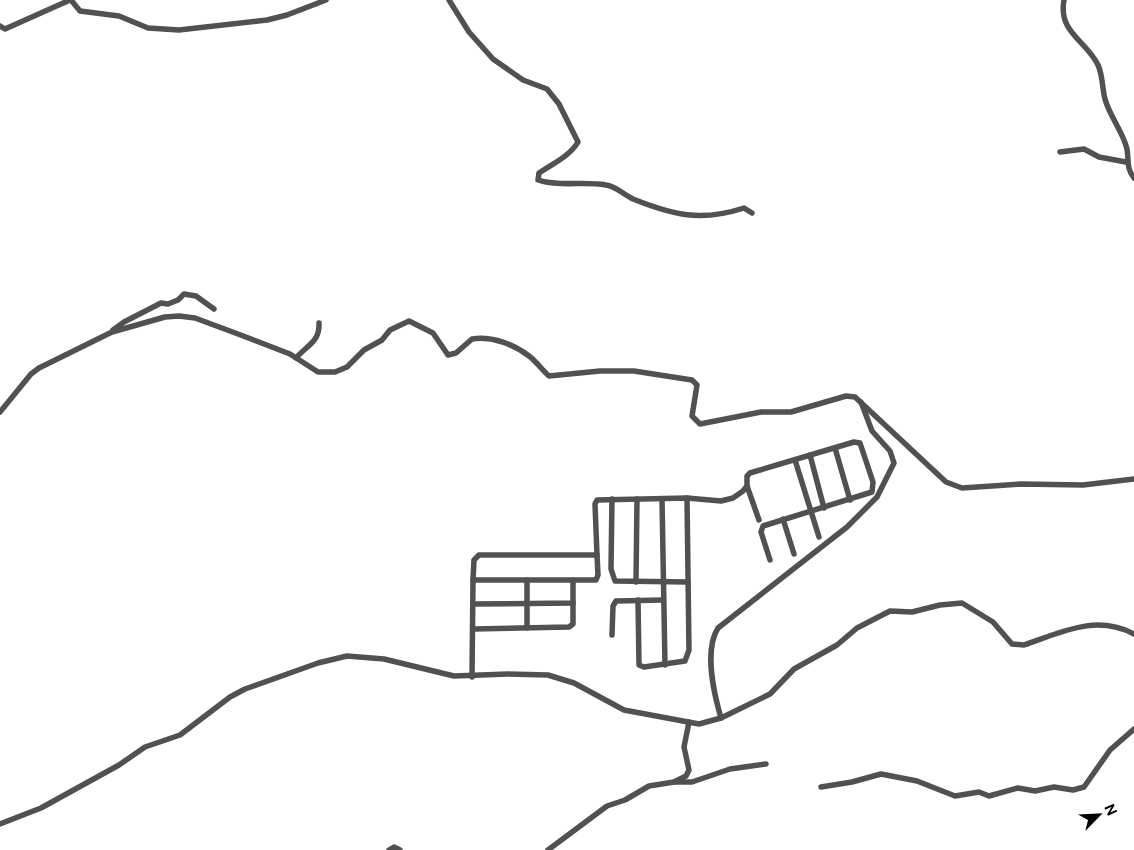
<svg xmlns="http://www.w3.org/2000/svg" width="1134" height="850" font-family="'Public Sans',sans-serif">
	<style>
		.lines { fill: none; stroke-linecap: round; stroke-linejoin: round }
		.minor { stroke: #515151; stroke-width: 5.5 }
	</style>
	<rect width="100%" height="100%" fill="#fff"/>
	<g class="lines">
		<g class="minor">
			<path d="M71,0L80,11L119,16L148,28L179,30L267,20L287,15L326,0"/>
			<path d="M449,0L469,32L493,59L523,80L547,89L559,104L578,142C570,156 552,164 539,173L538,180C558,187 585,181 606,185C616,186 624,195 633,199C673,215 701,222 744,208L752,213"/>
			<path d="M1064,0C1058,33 1086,40 1098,65C1103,76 1102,88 1105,99C1110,117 1123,132 1127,149C1129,160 1126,168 1134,178"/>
			<path d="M0,26L5,29L70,0"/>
			<path d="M1060,152L1084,149L1099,157L1126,162"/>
			<path d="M113,330L124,322L161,303L168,304L178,300L184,294L196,296L214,309"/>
			<path d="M296,358C307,345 320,342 319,323"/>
			<path d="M0,412L31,374L39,368L112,332L165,317L179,316L195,318L238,334L290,354L318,372H335L347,367L364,350L382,340L390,330L409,321L433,333L448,355L456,353L472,339C492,336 513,344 529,356C537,362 542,370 549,376L600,371H634L692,380L697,385L692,416L700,424L761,412H791L846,396L855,397L946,482L962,488L1021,484L1083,485L1134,479"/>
			<path d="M835,448L850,500"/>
			<path d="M810,455L824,508"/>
			<path d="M795,460L819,537"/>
			<path d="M747,486L759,520"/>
			<path d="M612,499L611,569L615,581L688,582"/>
			<path d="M662,499L665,665"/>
			<path d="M783,519L794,554"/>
			<path d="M473,580L474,560L479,555H597L595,504L597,500L687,498L721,501L733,498L743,491L747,486V476L750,473L854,442L860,443L873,482L872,492L763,526L761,532L770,560"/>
			<path d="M636,582L637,499"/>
			<path d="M638,600L639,665L644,667L685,661L689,650L687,498"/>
			<path d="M473,604L573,603V580"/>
			<path d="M527,628V580"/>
			<path d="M474,629L569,627L573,624V603"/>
			<path d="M612,635L613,606L616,601L663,600"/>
			<path d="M472,677L473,580H596L598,575L597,555"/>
			<path d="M721,718C714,694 704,650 718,628L847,527L877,497L894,463L890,451L872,431L861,402"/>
			<path d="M674,782H692L730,769L766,764"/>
			<path d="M821,787L852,782L881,774L917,781L955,796L979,792L989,796L1018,788L1035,791L1054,787L1073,790L1084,787L1110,750L1134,729"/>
			<path d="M0,824L41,808L119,765L145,747L180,735L230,697L245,689L318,663L347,656L384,659L454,676L508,674L548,675L574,683L624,710L699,724L721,718L770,694L794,669L837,645L857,628L890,611L912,612L940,605L962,603L993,622L1012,644L1024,645C1062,632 1096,614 1134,634"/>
			<path d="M389,850L394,847L400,850"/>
			<path d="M548,850L607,806L625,800L649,786L674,782L686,776L689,770L684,747L689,722"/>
		</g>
	</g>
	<g transform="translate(1099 815) rotate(66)" stroke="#ffffff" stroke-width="4" paint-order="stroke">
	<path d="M0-4L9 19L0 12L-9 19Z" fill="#000000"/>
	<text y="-8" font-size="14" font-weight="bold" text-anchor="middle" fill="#000000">N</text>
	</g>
</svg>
